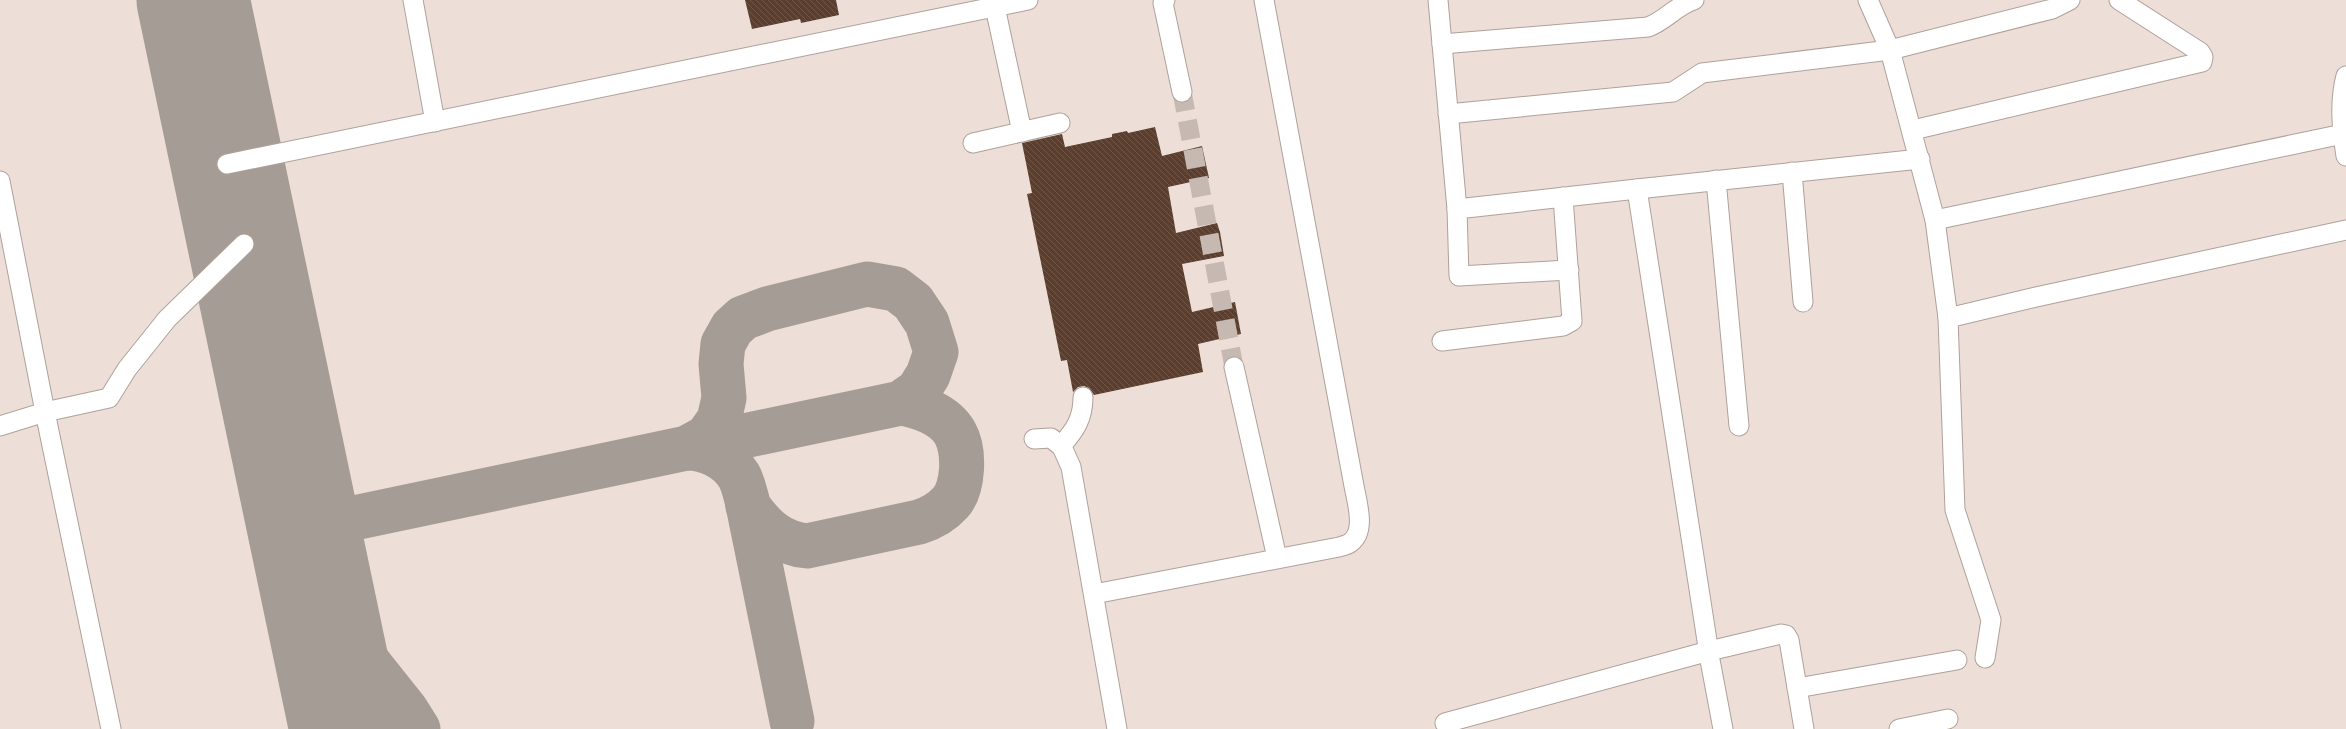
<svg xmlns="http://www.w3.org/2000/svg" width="2346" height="729" font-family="Poppins,sans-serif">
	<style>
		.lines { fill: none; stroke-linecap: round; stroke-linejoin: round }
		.taxiway { stroke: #a69c96; stroke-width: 45 }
		.runway { stroke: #a69c96; stroke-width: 113 }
		.building { fill: url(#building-back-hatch) }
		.minor-tunnel { stroke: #c5b9b2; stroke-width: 19; stroke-dasharray: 19 10; stroke-linecap: butt }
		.minor-casing { stroke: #afa19a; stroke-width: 21 }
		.minor { stroke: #fff; stroke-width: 19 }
	</style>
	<defs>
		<pattern id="building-back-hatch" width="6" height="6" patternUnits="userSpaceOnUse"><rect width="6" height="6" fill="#5b3e2d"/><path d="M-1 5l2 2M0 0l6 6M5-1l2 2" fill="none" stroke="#6f574a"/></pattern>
	</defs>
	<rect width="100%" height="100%" fill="#eddfd7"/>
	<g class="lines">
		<g class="taxiway">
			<path d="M687,448C707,448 728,458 739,476C743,483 745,493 747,500L792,721"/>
			<path d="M294,483C312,507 323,518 354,518L901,403L918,391L928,375L936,352L927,323L913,302L896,289L867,284L767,309L743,318L732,328L723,344L721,364L724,398L719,420L707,437L687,448"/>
			<path d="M748,506C764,528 779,543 807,546L919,522C932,518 941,513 950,503C964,489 965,450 955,433C945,415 920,406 901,403"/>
			<path d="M354,518C348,521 340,524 335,529C324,540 311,564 315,580C318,593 325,606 332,617L406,710L418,729"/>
			<path d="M333,729L340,701"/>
		</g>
		<path class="runway" d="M193,0L346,729"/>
	</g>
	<g class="building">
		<path d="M745,0H836L839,15L801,23L800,19L752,29Z"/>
		<path d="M1155,127L1162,156L1202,146L1209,178L1168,187L1176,233L1217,223L1220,232L1224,256L1182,264L1192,312L1235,302L1241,334L1198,344L1203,372L1094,395L1089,388L1084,386L1078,387L1073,392L1067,360L1061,361L1027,194L1032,193L1022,143L1062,134L1065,147L1112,137V134L1127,131L1128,133Z"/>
	</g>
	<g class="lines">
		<path class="minor-tunnel" d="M1182,92L1234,367"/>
		<g class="minor-casing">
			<g id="minor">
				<path d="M413,0L435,122"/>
				<path d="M1165,0L1163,3L1182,92"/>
				<path d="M1438,0L1457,209L1637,189"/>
				<path d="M1868,0L1890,50L1935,220L1948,318L2036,297L2346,230"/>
				<path d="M995,7L1022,132"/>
				<path d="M1442,44L1648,27C1665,21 1677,5 1694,0"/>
				<path d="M2346,76C2339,102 2342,130 2346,156"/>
				<path d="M1448,114L1673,92L1702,73L1890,50L2052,9L2070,0"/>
				<path d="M1913,130L2202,62L2203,57L2200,52L2119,0"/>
				<path d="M973,143L1060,123"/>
				<path d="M227,164L1028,0"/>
				<path d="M1792,172L1803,302"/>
				<path d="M1716,180L1739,426"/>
				<path d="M0,181L45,412L0,426"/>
				<path d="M1457,209L1459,276L1569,270"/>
				<path d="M1935,220L2343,134"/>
				<path d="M1948,318L1955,510L1991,620L1985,658"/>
				<path d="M1442,341L1563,326L1572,321L1563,197"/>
				<path d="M1234,367L1277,558"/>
				<path d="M1034,439L1051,438L1062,447L1071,467L1117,729"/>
				<path d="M1061,446C1075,430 1083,419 1083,397"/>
				<path d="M1094,594L1339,547C1342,546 1348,545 1351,542C1366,531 1357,502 1354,486L1264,0"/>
				<path d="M1797,688L1957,660"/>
				<path d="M1445,723L1709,651L1781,634L1786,635L1789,640L1804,729"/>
				<path d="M111,729L45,412L109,398L127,369L167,319L244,244"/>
				<path d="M1723,729L1710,660L1637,189L1920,159"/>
				<path d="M1899,729L1948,719"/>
			</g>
		</g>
		<use href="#minor" class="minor"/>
	</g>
</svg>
